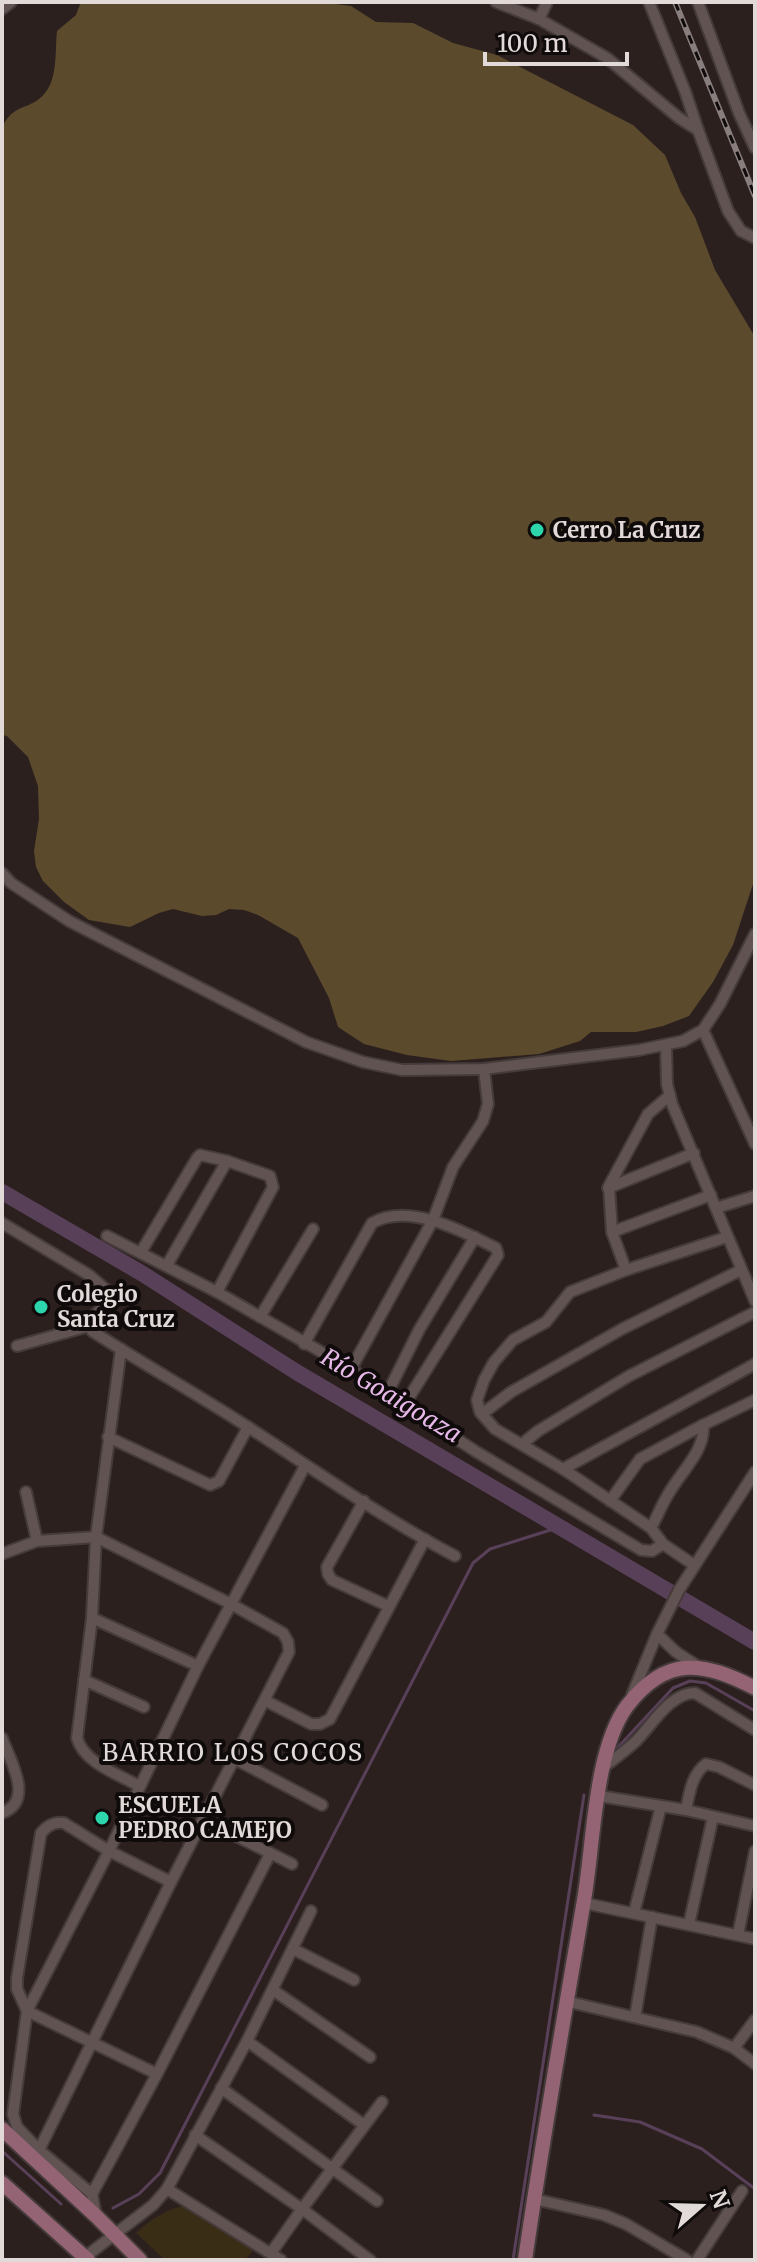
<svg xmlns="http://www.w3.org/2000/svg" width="757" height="2262" font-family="Merriweather,serif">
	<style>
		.green { fill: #392d16 }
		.forest { fill: #5b4b2c }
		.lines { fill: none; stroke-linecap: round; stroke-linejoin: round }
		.stream { stroke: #584059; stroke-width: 3 }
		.river { stroke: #584059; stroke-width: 16 }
		.minor-casing { stroke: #453b3b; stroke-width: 14 }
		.major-casing { stroke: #453b3b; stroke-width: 18 }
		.minor { stroke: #615352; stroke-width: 10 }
		.major { stroke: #946475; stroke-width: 14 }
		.rail-casing { stroke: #887e7d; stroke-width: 6 }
		.rail { stroke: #100b0b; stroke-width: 3; stroke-dasharray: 9; stroke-linecap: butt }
		.poi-dot { fill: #2cd5ab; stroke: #100b0b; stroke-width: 3 }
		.labels { text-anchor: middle; stroke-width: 8; stroke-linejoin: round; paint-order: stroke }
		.poi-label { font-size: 22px; font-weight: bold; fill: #e2dad9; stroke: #100b0b; text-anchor: start }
		.water-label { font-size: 24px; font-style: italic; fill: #e5b8e8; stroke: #100b0b }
		.neighbourhood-label { font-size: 24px; letter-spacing: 2px; fill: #e2dad9; stroke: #100b0b }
	</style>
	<rect width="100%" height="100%" fill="#2c201f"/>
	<path class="green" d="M183,2206L193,2208L254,2249L245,2260H165L136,2233C150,2220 165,2210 183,2206Z"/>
	<path class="forest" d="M81,2H320L351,6L376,22L413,23L453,43L497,55L633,125L665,155L681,193L695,217L715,270L755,337V878L733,945L713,982L689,1016L663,1026L636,1032H591L580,1041L539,1054L451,1061L407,1055L364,1044L338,1027L329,998L298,938L258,915L244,910L229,909L216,915L202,916L173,909L159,913L130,927L89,920L64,902L43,881L36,867L34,851L39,819L38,786L28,757L7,736L2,735V128C13,102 31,111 45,93C58,78 55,49 57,31L76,15Z"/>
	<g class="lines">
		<g class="stream">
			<path d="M613,1754L620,1745L673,1688L690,1681L706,1683L755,1711"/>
			<path d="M594,2115L640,2122L702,2149L755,2189"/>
			<path d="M2,2151L61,2204"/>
			<path d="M113,2208L139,2194L160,2173L473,1563L490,1549L560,1527"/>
			<path d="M513,2260L584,1795"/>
		</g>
		<path class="river" d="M2,1192L143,1274L298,1373L755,1642"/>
		<g class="minor-casing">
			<g id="minor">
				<path d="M496,2L539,19L607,58L679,118L698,130L728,211L741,231L755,238"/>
				<path d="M649,2L685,91L698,130"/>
				<path d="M698,2L739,113L755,148"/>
				<path d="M2,9L11,2"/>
				<path d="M539,19L547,2"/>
				<path d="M2,873L11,883L69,921L306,1042L363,1062L402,1070L484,1069L639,1050L683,1041L703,1030L720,1004L755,934"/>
				<path d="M703,1030L755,1144"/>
				<path d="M666,1046L667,1084L672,1104L755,1301"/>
				<path d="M608,1188L694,1153"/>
				<path d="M716,1208L755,1196"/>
				<path d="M2,1223L89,1275L110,1293L109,1302C101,1310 85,1319 92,1331C143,1364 197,1394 248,1427C316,1471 383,1518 455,1556"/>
				<path d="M612,1232L711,1195"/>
				<path d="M107,1236L217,1292L351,1369L475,1451L641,1550L652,1551L663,1544"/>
				<path d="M141,1252L197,1158L200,1155L227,1161L270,1176L273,1187L217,1292"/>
				<path d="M167,1265L227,1161"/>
				<path d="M626,1270L612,1232L609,1186L648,1114L670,1095"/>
				<path d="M260,1317L313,1229"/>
				<path d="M304,1344L372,1223C408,1202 463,1231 496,1248L498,1255L405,1404"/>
				<path d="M17,1346L89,1326"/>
				<path d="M121,1349L96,1537L92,1618L77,1738C84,1763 118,1774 139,1786"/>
				<path d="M351,1369L433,1220L453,1167L483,1121L488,1104L484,1069"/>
				<path d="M387,1394L419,1330L475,1237"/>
				<path d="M482,1414L511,1392L622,1329L741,1270"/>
				<path d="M108,1437L210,1485L219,1481L248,1427"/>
				<path d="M522,1444L538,1431L629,1376L755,1312"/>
				<path d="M563,1469L755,1364"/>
				<path d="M26,1492L37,1541"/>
				<path d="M364,1501L327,1567L328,1574L332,1580L388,1606"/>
				<path d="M610,1501L640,1459L703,1425L755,1400"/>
				<path d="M651,1528C657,1517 662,1504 669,1493C680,1473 706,1450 703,1425"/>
				<path d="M2,1554L37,1541L96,1537L231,1604L283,1633L288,1642L289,1652L171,1882L39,2150"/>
				<path d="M694,1565L663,1544L651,1528L563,1469L495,1429L480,1412L477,1400L484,1380L494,1362L513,1340L546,1322L570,1292L626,1270L727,1237"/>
				<path d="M92,1618L198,1666"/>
				<path d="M699,1667L676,1652L657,1634L679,1590L755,1472"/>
				<path d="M84,1680L144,1707"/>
				<path d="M632,1695L657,1634"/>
				<path d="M266,1701L311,1724H320L330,1719L425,1539"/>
				<path d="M2,1738C10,1760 35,1801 2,1813"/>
				<path d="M235,1759L322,1805"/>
				<path d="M604,1767C614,1759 625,1751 635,1742C651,1727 669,1693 695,1693L755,1730"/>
				<path d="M599,1796L686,1810L755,1826"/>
				<path d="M686,1810C689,1794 692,1774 706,1764L719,1767L755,1785"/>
				<path d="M204,1820L292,1864"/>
				<path d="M584,1903L755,1939"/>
				<path d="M634,1913L661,1806"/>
				<path d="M689,1924L713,1817"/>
				<path d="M738,1935L755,1851"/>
				<path d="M293,1949L354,1980"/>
				<path d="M273,1990L370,2057"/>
				<path d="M565,2001L697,2032L734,2048L755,2064"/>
				<path d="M635,2017L652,1917"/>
				<path d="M247,2041L364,2125"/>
				<path d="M734,2048L755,2020"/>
				<path d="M157,2074L27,2011L17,1989V1978L41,1833C48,1825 54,1822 64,1823L109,1851L171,1882"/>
				<path d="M221,2088L377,2201"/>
				<path d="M195,2135L302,2209L370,2260"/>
				<path d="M167,2189L281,2260"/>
				<path d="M92,2194L157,2074L270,1854"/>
				<path d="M534,2199L604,2215L626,2224L687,2260"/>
				<path d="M96,2216L92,2194L39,2150L17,2127L13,2114L27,2011L109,1851L198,1666L305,1466"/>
				<path d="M271,2253L302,2209L382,2102"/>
				<path d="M85,2257L153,2205L167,2189L247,2041L311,1911"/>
				<path d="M697,2260L742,2191"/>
			</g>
		</g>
		<g class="major-casing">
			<g id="major">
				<path d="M2,2129L96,2216L140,2260"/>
				<path d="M2,2183L88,2260"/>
				<path d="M525,2260C542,2142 563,2024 583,1906C594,1849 593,1752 627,1706C667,1654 704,1662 755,1688"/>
			</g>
		</g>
		<use href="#minor" class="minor"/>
		<use href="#major" class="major"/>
		<g class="rail-casing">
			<path id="rail" d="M675,2L755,196"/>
		</g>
		<use href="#rail" class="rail"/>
	</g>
	<g class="poi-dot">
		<circle cx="537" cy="530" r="8"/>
		<circle cx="41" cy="1307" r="8"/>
		<circle cx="102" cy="1818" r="8"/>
	</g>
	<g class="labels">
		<g class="poi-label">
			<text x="553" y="538">Cerro La Cruz</text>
			<text x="57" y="1302">Colegio<tspan x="57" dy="25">Santa Cruz</tspan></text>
			<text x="118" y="1813">ESCUELA<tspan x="118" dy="25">PEDRO CAMEJO</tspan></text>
		</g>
		<g class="water-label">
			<text transform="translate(391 1396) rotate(31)" y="8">Río Goaigoaza</text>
		</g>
		<g class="neighbourhood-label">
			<text x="233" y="1761">BARRIO LOS COCOS</text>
		</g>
	</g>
	<rect width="757" height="2262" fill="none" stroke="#e2dad9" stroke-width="8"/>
	<g transform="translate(701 2206) rotate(70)" stroke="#100b0b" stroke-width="6" paint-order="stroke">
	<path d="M0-6L14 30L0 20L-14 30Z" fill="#e2dad9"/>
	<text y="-12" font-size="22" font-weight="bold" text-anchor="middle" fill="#e2dad9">N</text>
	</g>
	<path d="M485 52v12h142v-12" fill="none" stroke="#e2dad9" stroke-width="4"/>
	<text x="497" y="52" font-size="24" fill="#e2dad9" stroke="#100b0b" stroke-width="6" paint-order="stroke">100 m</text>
</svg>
